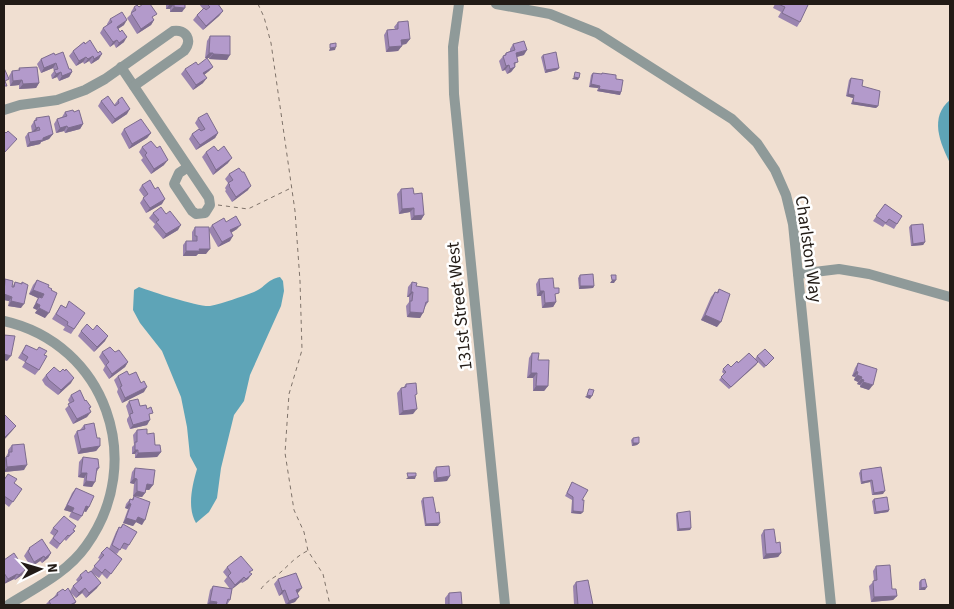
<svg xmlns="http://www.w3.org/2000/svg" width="954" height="609" font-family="'Source Sans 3',sans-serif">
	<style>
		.water { fill: #5ea4b7 }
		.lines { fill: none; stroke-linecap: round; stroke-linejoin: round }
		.path { stroke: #7f736a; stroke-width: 1; stroke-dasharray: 4 4; stroke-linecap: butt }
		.minor { stroke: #8f9a99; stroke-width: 10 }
		.wall { fill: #9a84af }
		.shaded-wall { fill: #7d6c8e }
		.building { fill: #b39acb; stroke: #7d6c8e }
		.labels { text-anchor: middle; stroke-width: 5; stroke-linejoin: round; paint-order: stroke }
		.street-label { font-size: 18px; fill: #221b16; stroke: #fff }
	</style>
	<rect width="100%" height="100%" fill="#f0dfd1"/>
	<g class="water">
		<path d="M950,100V163C940,143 929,117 950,100Z"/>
		<path d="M280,277L283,281L284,291L281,306L250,375L244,401L234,415L221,468L217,498L209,512L196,523C187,508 192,486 197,469L190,456L187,427L181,397L162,351L140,323L133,310L134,290L139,287C153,292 198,307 210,306C225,303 240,297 254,292C266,287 266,280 280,277Z"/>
	</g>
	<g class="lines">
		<g class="path">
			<path d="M258,4L264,17L271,43L295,211L300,281L302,350L289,394L285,453L294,510L304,532L308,551L323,574L330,605"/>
			<path d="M218,205L248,209L289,189"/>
			<path d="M261,589C266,582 270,580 276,576C288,567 292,559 307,551"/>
		</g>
		<g class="minor">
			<path d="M459,4L453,47L454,94L505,605"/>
			<path d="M496,4L550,14L597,33L732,119L757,143L775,170L786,195L793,224L831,605"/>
			<path d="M121,67L209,198L210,205L205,213L196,214L192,211L174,184L179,173L188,167"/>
			<path d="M4,110L20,105L57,100L85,90L105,79L173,31C186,29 193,40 184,51L134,86"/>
			<path d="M798,274L839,269L869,274L950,297"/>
			<path d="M4,321C106,344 147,462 86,546C67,573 35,588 8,605"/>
		</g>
	</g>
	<g class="wall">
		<path d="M160,4H185L182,12H170V9H166V5H160Z"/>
		<path d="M199,4H218L223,11L219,16L203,30L193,20L197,15L203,9Z"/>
		<path d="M775,4H799L800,22L797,27L778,17L781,12L773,8Z"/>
		<path d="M134,7H139L154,20L151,25L137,34L127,18L132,13L131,12Z"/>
		<path d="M110,19L124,25L118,29L124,42L116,48L114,44L110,47L100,33L103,28L107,25V24Z"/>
		<path d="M398,22L410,39L406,44L402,45L398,51L386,52L384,35L387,30L395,29L394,27Z"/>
		<path d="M210,36L227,60L209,59V58H205L207,41Z"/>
		<path d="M84,42L99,59L91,64L89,61L84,64L83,62L76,66L69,56L73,51Z"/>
		<path d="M513,44L524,55L517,57L515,67L511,72L507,74L505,70L502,71L499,61L506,53L510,51V49Z"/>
		<path d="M55,55L72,72L69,77L59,81L57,77L52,79L51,75L54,71L53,68L41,73L37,64L41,59Z"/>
		<path d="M543,55L559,68L557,70L545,73L541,57Z"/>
		<path d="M198,65L213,67L209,71L204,75L203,83L193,90L181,74L185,69Z"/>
		<path d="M19,68L39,83L36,88L19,89V85L10,86L9,76L12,71H18Z"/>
		<path d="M593,73L601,74L602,73L616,79L621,92L620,95L597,91L598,88L589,87L591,75Z"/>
		<path d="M851,78L862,86L878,106L876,108L851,104L853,98L846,96L849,80Z"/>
		<path d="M118,100L127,114L112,124L98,106L101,101L114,105Z"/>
		<path d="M65,112H74L83,124L80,129L65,133L64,131L56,133L54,124L57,119L62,117Z"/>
		<path d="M36,118L53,134L49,139L41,142L40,144L27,147L25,137L28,133L32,132L31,126Z"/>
		<path d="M198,118L218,133L215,138L196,150L189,139L192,134L199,129L195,123Z"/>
		<path d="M124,129L151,133L147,138L129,149L121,134Z"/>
		<path d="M142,147L164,165L151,174L141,160L143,158L139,152Z"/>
		<path d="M218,151L228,163L213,175L202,157L206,152Z"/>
		<path d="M229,174L248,190L232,202L225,191L226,190L225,188L228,183L225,179Z"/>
		<path d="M142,185L162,204L146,213L140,203L144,197L139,190Z"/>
		<path d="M401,189L414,194L424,215L421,220H411L410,212L399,214L397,194Z"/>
		<path d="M885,204L902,216L894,229L885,224L883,227L873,221Z"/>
		<path d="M153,213L178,230L163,239L153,227L155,224L149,218Z"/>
		<path d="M226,222L237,229L231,233L230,241L218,247L209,231L206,254H198L196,256H183V245L186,241H192V232L195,227L209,229L212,225Z"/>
		<path d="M911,225L925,242L923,245L911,246L909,227Z"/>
		<path d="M580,275L594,286L593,288L579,289L578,278Z"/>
		<path d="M5,279L12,287L15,282L21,284L22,282L21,308L8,306L9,301L4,300V280Z"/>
		<path d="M539,279L556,298V302L553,307L542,308L541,296H537L536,284Z"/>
		<path d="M37,280L48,287L45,318L35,313L37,310L33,308L38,298L29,294L33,285Z"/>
		<path d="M412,282L416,286L428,302L425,307L420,318L407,317L406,306L409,302V297H407L408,287Z"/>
		<path d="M719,289L717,327L701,320L711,297L715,292H717Z"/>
		<path d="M61,305L65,307L85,313L71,334L63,330L65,327L52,319Z"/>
		<path d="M81,331L105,341L94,352L78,336Z"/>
		<path d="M26,345L44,355L39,370L35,375L22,367L25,362L18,358Z"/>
		<path d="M102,352H115L128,362L125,367L109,379L103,370L105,366L99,357Z"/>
		<path d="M532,353L548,386L544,391H533V378H527L529,358Z"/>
		<path d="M757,356L772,360L764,368L755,359Z"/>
		<path d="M758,362L729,389L719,380L724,374L722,372L723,369L731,367L738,363Z"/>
		<path d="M858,363L869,390L860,387V385L857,384L858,382L854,380L855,377L852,376L855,368Z"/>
		<path d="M46,375L71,383L58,395L45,385L42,380Z"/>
		<path d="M129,375L144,392L122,403L117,392L118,389L114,380L118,376Z"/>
		<path d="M406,384L415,398L413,414L399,415L397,393L401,388H403Z"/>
		<path d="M71,395L85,401L91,407L89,409L87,417L73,424L65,409L70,404L68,400Z"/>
		<path d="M129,401L140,406L149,417L147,425L130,429L127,421V419L129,416L126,406Z"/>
		<path d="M84,425L97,438L100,446L96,451L78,454L74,436L77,431L80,430Z"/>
		<path d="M137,430L147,434L161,452L157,457L135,458V454H132V447L134,445L133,435Z"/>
		<path d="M633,438L639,443L637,445L632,446L631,440Z"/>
		<path d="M12,445L24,470L4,472V460L8,453V450Z"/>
		<path d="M83,457L99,468L96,473L92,487L83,486L84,478L78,477L79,462Z"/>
		<path d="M436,467L447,481L434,482L433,472Z"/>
		<path d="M881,467L883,494L872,495L870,482L861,484L859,473L861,470Z"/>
		<path d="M135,468L153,485L149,490H146L145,493L142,497L133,496L134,484L130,483L132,472Z"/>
		<path d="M4,480L14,483L22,489L9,507L4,503Z"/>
		<path d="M572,482L581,514L571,513L572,500L565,496Z"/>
		<path d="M76,488L89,507L86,512L84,511L82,516L78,521L69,517L71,512L64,510L72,493Z"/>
		<path d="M134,496L142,525L136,522L133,526L123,523L128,509L125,508L126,504L130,499H132Z"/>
		<path d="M423,498L436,513L438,526H425L421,501Z"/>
		<path d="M874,499L889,510L888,512L874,514L872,501Z"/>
		<path d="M677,513L691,528L690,530L677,531L676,515Z"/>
		<path d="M123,524L129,545L126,550L121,548L117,554L115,553L122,559L107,579L102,574L99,578L92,573L97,588L86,598L82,593L76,598L71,593L76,602L74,605H45L49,601L54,597L57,593L65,591H70L73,586L78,582L76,580L80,575L88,573L91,571L100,559L98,558L101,553L109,549L116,532L119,527L120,528Z"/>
		<path d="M53,528L73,530L75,531L66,541L64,539L57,549L49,543L54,536L50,533Z"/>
		<path d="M764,530L776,543L781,553L778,557L763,559L761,535Z"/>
		<path d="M29,548L51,553L48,558L42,563L40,561L31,567L24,556Z"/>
		<path d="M4,560L22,575L15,580L14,579L4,584Z"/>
		<path d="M876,566L897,596L893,600L871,602L869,586L874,581L873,571Z"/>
		<path d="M227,567L250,573L248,579L242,583L241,582L232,589L230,600L227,605H207L210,590L213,586L230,589L224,581L227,577L223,572Z"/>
		<path d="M278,579L298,593H297L295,602L286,605L282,594L279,596L274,584Z"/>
		<path d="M921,580L925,590H919V582Z"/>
		<path d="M576,582L593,605H574L573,586Z"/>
		<path d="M449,593L462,605H445V598Z"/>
	</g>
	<g class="shaded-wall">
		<path d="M161,4H167L166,5H160Z"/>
		<path d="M170,4H174L170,9H166Z"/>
		<path d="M174,7L185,8L182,12H170Z"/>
		<path d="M223,11L219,16L203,30L206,26Z"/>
		<path d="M127,20L124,25L113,32L117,27Z"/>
		<path d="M154,20L151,25L137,34L141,29Z"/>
		<path d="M127,37L124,42L116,48L119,43Z"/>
		<path d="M410,39L406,44L398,45L401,40Z"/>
		<path d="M117,40L114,44L110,47L113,42Z"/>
		<path d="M402,46L398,51L386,52L389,47Z"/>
		<path d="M336,47L335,50L329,51L330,48Z"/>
		<path d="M527,50L524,55L512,58L516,53Z"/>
		<path d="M209,53H213L209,58H205Z"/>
		<path d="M102,54L99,59L91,64L94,59Z"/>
		<path d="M213,54L230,55L227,60L209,59Z"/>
		<path d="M93,56L89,61L84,64L88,59Z"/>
		<path d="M86,57L83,62L76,66L79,61Z"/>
		<path d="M56,63L53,68L41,73L44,68Z"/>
		<path d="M509,65L505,70L502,71L506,66Z"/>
		<path d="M213,67L209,71L200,78L203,73Z"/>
		<path d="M515,67L511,72L507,74L510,69Z"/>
		<path d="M559,68L557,70L545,73L546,70Z"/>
		<path d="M61,72L57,77L52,79L56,74Z"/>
		<path d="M72,72L69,77L59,81L62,76Z"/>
		<path d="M574,77L579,78L578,80L572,79Z"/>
		<path d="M207,78L203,83L193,90L196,85Z"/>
		<path d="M22,80L19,85L10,86L13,81Z"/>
		<path d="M39,83L36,88L19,89L23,84Z"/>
		<path d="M591,84L600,86L598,88L589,87Z"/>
		<path d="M599,89L621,92L620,95L597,91Z"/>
		<path d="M848,94L854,95L853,98L846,96Z"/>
		<path d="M853,102L878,106L876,108L851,104Z"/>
		<path d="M130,109L127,114L112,124L115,119Z"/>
		<path d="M83,124L80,129L65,133L68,128Z"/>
		<path d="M67,126L64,131L56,133L60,128Z"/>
		<path d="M39,127L35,132H32L36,128Z"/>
		<path d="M151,133L147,138L129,149L132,144Z"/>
		<path d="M218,133L215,138L196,150L200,145Z"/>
		<path d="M53,134L49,139L41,142L40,144L27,147L30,142Z"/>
		<path d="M232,158L228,163L213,175L216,170Z"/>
		<path d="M168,160L164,165L151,174L154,169Z"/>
		<path d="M251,186L248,190L232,202L236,197Z"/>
		<path d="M165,199L162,204L146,213L150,208Z"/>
		<path d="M414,208L410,212L399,214L402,209Z"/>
		<path d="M424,215L421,220H411L414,216Z"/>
		<path d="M181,225L178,230L163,239L166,234Z"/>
		<path d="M241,225L237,229L227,235L230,230Z"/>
		<path d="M233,236L230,241L218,247L222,242Z"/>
		<path d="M925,242L923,245L911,246L913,244Z"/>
		<path d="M199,249H210L206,254H198L196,256H183L186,251Z"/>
		<path d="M612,280H616L614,283H610Z"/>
		<path d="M580,286H594L593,288L579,289Z"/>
		<path d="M33,290L44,294L40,299L29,294Z"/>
		<path d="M540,291H544L541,296H537Z"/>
		<path d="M411,292H413L409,297H407Z"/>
		<path d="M4,294L12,297L9,301L4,300Z"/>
		<path d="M11,301L24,304L21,308L8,306Z"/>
		<path d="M556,302L553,307L542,308L545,303Z"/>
		<path d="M36,303L40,305L37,310L33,308Z"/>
		<path d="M39,308L49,313L45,318L35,313Z"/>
		<path d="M410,312L423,313L420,318L407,317Z"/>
		<path d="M705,315L721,322L717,327L701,320Z"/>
		<path d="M108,336L105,341L94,352L97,347Z"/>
		<path d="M4,354L11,356L7,361L4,360Z"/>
		<path d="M128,362L125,367L109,379L112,374Z"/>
		<path d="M758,362L756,365L729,389L731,387Z"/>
		<path d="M856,371L858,372L855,377L852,376Z"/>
		<path d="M531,373H537L533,378H527Z"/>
		<path d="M857,375L862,377L858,382L854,380Z"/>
		<path d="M74,378L71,383L58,395L61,390Z"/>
		<path d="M861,379L864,380L860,385L857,384Z"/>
		<path d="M863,382L873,385L869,390L860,387Z"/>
		<path d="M536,386H548L544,391H533Z"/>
		<path d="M147,387L144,392L122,403L125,398Z"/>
		<path d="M587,395L592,396L590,399L585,397Z"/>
		<path d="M417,409L413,414L399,415L403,411Z"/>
		<path d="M91,412L87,417L73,424L77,419Z"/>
		<path d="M150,420L147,425L130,429L133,425Z"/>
		<path d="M16,426L12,431L4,440V438Z"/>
		<path d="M633,443H639L637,445L632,446Z"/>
		<path d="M100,446L96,451L78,454L81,449Z"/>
		<path d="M135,450H138L135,454H132Z"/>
		<path d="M161,452L157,457L135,458L138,453Z"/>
		<path d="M27,465L24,470L4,472L7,467Z"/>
		<path d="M81,473H87L84,478L78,477Z"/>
		<path d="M416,476L415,479H406L408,477Z"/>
		<path d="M450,476L447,481L434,482L437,478Z"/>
		<path d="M134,478L137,479L134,484L130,483Z"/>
		<path d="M872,480L870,482L861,484L862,482Z"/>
		<path d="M86,481L95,482L92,487L83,486Z"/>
		<path d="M147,484L153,485L149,490L143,489Z"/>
		<path d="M137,491L145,493L142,497L133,496Z"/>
		<path d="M885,491L883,494L872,495L874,493Z"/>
		<path d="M129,503L131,504L128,509L125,508Z"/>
		<path d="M67,505L74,508L71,512L64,510Z"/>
		<path d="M86,506L89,507L86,512L83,511Z"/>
		<path d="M889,510L888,512L874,514L876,512Z"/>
		<path d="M573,511L583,512L581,514L571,513Z"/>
		<path d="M138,517L145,520L142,525L136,522L133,526L123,523L126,518Z"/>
		<path d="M440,523L438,526H425L426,524Z"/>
		<path d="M691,528L690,530L677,531L679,529Z"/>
		<path d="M51,553L48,558L42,563L45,558Z"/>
		<path d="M781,553L778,557L763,559L766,554Z"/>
		<path d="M44,556L40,561L31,567L34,562Z"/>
		<path d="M25,570L22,575L15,580L19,575Z"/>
		<path d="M17,574L14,579L4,584L8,579Z"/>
		<path d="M252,574L248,579L242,583L246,579Z"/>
		<path d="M244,577L241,582L231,590L235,585Z"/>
		<path d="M101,583L97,588L86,598L89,593Z"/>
		<path d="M927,587L925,590H919L921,588Z"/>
		<path d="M85,588L82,593L76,598L79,593Z"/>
		<path d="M302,588L298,593L293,595L296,590Z"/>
		<path d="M285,590L282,594L279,596L282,591Z"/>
		<path d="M897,596L893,600L871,602L874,597Z"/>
		<path d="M299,597L295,602L286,605L289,601Z"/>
		<path d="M210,601L217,602L215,605H207Z"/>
	</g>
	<g class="building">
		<path d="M143,4H150L157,14L152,17L154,20L141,29L131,13L136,10L134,7L137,5L139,7Z"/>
		<path d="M170,4H185V8L174,7V4Z"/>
		<path d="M207,4H218L223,11L206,26L197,15L204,8L206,10L210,7Z"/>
		<path d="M778,4H806L808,5L800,22L782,13L785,7Z"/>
		<path d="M122,12L127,20L117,27L120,32L122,30L127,37L119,43L117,40L113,42L103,28L112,22L110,19Z"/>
		<path d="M408,21L410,39L401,40L402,46L389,47L387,30L398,29V22Z"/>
		<path d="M210,36H230V55L213,54V53H209Z"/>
		<path d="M90,40L98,53L100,51L102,54L94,59L93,56L88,59L86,57L79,61L73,51L84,42L85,44Z"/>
		<path d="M524,41L527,50L516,53L518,62L514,63L515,67L510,69L509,65L506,66L503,56L506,55V53L515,50L513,44Z"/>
		<path d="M336,43V47L330,48V44Z"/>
		<path d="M63,52L69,69H71L72,72L62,76L61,72L56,74L54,70L58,69L56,63L44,68L41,59L54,53L55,55Z"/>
		<path d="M556,52L559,68L546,70L543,55Z"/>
		<path d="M207,58L213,67L203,73L207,78L196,85L185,69L196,62L198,65Z"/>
		<path d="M37,67L39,83L23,84L22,80L13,81L12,71L20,70L19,68Z"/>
		<path d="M4,68L9,79L5,81L7,86H4Z"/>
		<path d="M575,72L580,73L579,78L574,77Z"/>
		<path d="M593,73L602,74V73L616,75V79L623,80L621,92L599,89L600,86L591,84Z"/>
		<path d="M851,78L863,80L862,86L880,91L878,106L853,102L854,95L848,94Z"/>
		<path d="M108,96L115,106L119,103L118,100L122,97L130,109L115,119L101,101Z"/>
		<path d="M73,110L74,112L79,110L83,124L68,128L67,126L60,128L57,119L67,116L65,112Z"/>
		<path d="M207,113L218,133L200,145L192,134L199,129L201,131L205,129L198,118Z"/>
		<path d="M49,116L53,134L43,138V140L30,142L28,133L40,130L39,127L36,128L34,121L37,120L36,118Z"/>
		<path d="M141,119L151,133L132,144L124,129Z"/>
		<path d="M4,131L6,133L8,131L17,139L4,153Z"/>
		<path d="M151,141L157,148L160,146L168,160L154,169L145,155L147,153L142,147Z"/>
		<path d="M214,146L218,151L224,146L232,158L216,170L206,152Z"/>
		<path d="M239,168L242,172H244L251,186L236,197L229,186L230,185L228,183L233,180L229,174Z"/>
		<path d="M150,180L155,189L158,187L165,199L150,208L143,198L148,194L142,185Z"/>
		<path d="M413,188L414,194L422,193L424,215L414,216V208L402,209L401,189Z"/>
		<path d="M885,204L902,216L897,224L889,219L886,223L876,216Z"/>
		<path d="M161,207L166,214L170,211L181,225L166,234L156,222L159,220L153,213Z"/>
		<path d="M236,216L241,225L230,230L233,236L222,242L212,225L224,218L226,222Z"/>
		<path d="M923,224L925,242L913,244L911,225Z"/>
		<path d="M195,227H209L210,249H199L200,251H186V241H197V236H195Z"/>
		<path d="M593,274L594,286H580V275Z"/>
		<path d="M611,275H616V280H612Z"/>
		<path d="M553,278L554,288H559V293L555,294L556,302L545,303L544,291H540L539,279Z"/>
		<path d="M5,279L13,281L12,287H14L15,282L22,284V282L28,285L24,304L11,301L12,297L4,294Z"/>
		<path d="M37,280L49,285L48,287L52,289L51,290L57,293L49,313L39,308L40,305L36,303L39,297L42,298L44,294L33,290Z"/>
		<path d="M412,282L417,283L416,286L428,288V302H426L423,313L410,312V301H412L413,292H411Z"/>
		<path d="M719,289L730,294L721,322L705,315L715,292L718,293Z"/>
		<path d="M69,301L85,313L74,329L67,325L68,322L56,314L61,305L66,308Z"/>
		<path d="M87,324L93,330L97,325L108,336L97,347L81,331Z"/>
		<path d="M4,335L15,336L11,356L4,354Z"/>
		<path d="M26,345L37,350L39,347L47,351L44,355L47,356L39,370L25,362L28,357L22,353Z"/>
		<path d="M110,347L115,352L119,350L128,362L112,374L106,365L109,362L102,352Z"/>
		<path d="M765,349L774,358L766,366L757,356Z"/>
		<path d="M532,353H539L538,360H549L548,386H536L537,373H531Z"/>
		<path d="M749,353L758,362L731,387L721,377L726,372L723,369L728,364L731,367L737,361L738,363Z"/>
		<path d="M858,363L877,369L873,385L863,382L864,380L861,379L862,377L857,375L858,372L856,371Z"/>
		<path d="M54,367L60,372L63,369L65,371L66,369L74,378L61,390L49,380L46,375Z"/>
		<path d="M127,371L129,375L136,372L141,383L144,381L147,387L125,398L120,387L122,386L118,376Z"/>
		<path d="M416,383L417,394L415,395L417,409L403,411L401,388L406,387V384Z"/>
		<path d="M589,389L594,390L592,396L587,395Z"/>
		<path d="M80,390L85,401L86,400L91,407L89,408L91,412L77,419L68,404L74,401L71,395Z"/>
		<path d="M138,399L140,406L146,405L147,409L151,407L153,413L149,414L150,420L133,425L130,416V414L133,413L129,401Z"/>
		<path d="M4,414L16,426L4,438Z"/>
		<path d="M94,423L97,438H100V446L81,449L77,431L85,429L84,425Z"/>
		<path d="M147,429V434L154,433L155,445H160L161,452L138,453V450H135V442H137V430Z"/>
		<path d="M639,437V443H633V438Z"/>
		<path d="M24,444L27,465L7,467L6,457L9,456V452H12V445Z"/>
		<path d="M83,457L98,459L99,468H97L95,482L86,481L87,473H81Z"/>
		<path d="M449,466L450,476L437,478L436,467Z"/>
		<path d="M881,467L885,491L874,493L872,480L862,482L861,470Z"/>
		<path d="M135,468L155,470L153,485L147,484L145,493L137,491V479L134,478Z"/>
		<path d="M407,473H416V476L408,477Z"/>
		<path d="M8,474L17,479L14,483L22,489L13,502L4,496V480Z"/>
		<path d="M572,482L588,490L582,500H584L583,512L573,511V497L567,493Z"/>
		<path d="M76,488L94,496L89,507L86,506L82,516L72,512L74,508L67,505Z"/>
		<path d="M134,496L150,502L145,520L138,517L136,521L126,518L131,504L129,503L130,499L133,500Z"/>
		<path d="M433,497L436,513L439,512L440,523L426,524L423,498Z"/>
		<path d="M887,497L889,510L876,512L874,499Z"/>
		<path d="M690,511L691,528L679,529L677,513Z"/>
		<path d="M64,516L76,526L73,530L75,531L69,536L68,535L60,544L53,538L58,531L53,528Z"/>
		<path d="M123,524L137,532L129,545L124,543L120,550L112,545L119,527L121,528Z"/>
		<path d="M774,529L776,543L780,542L781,553L766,554L764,530Z"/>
		<path d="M42,539L51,553L45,558L44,556L34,562L28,551L30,549L29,548Z"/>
		<path d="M107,547L122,559L111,574L105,569L102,573L94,566L104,555L101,553Z"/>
		<path d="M14,553L25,570L19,575L17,574L8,579L4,573V560Z"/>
		<path d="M241,556L253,570L249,572L252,574L246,579L244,577L235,585L228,576L231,573L227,567Z"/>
		<path d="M890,565L892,589H896L897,596L874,597L873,581L877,580L876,566Z"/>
		<path d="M86,570L88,573L91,571L101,583L89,593L85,588L79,593L73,586L82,578L80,575Z"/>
		<path d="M296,573L302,588L296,590L299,597L289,601L285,590L282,591L278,579Z"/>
		<path d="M925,579L927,587L921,588V580Z"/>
		<path d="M588,580L593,605H578L576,582Z"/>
		<path d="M213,586L232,589L230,600L228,599L226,605H216L217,602L210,601Z"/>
		<path d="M68,588L76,602L70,605H51L49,601L58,595L57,593L63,589L65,591Z"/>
		<path d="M461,592L462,605H449V593Z"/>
	</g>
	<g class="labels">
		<g class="street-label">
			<text transform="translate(809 249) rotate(82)" y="6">Charlston Way</text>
			<text transform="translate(459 306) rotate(-96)" y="6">131st Street West</text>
		</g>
	</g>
	<rect width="954" height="609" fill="none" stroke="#221b16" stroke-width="10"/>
	<g transform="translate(40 569) rotate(85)" stroke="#ffffff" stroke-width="4" paint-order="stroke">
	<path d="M0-4L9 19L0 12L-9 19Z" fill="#221b16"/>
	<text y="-8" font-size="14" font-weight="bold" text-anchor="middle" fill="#221b16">N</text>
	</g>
</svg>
